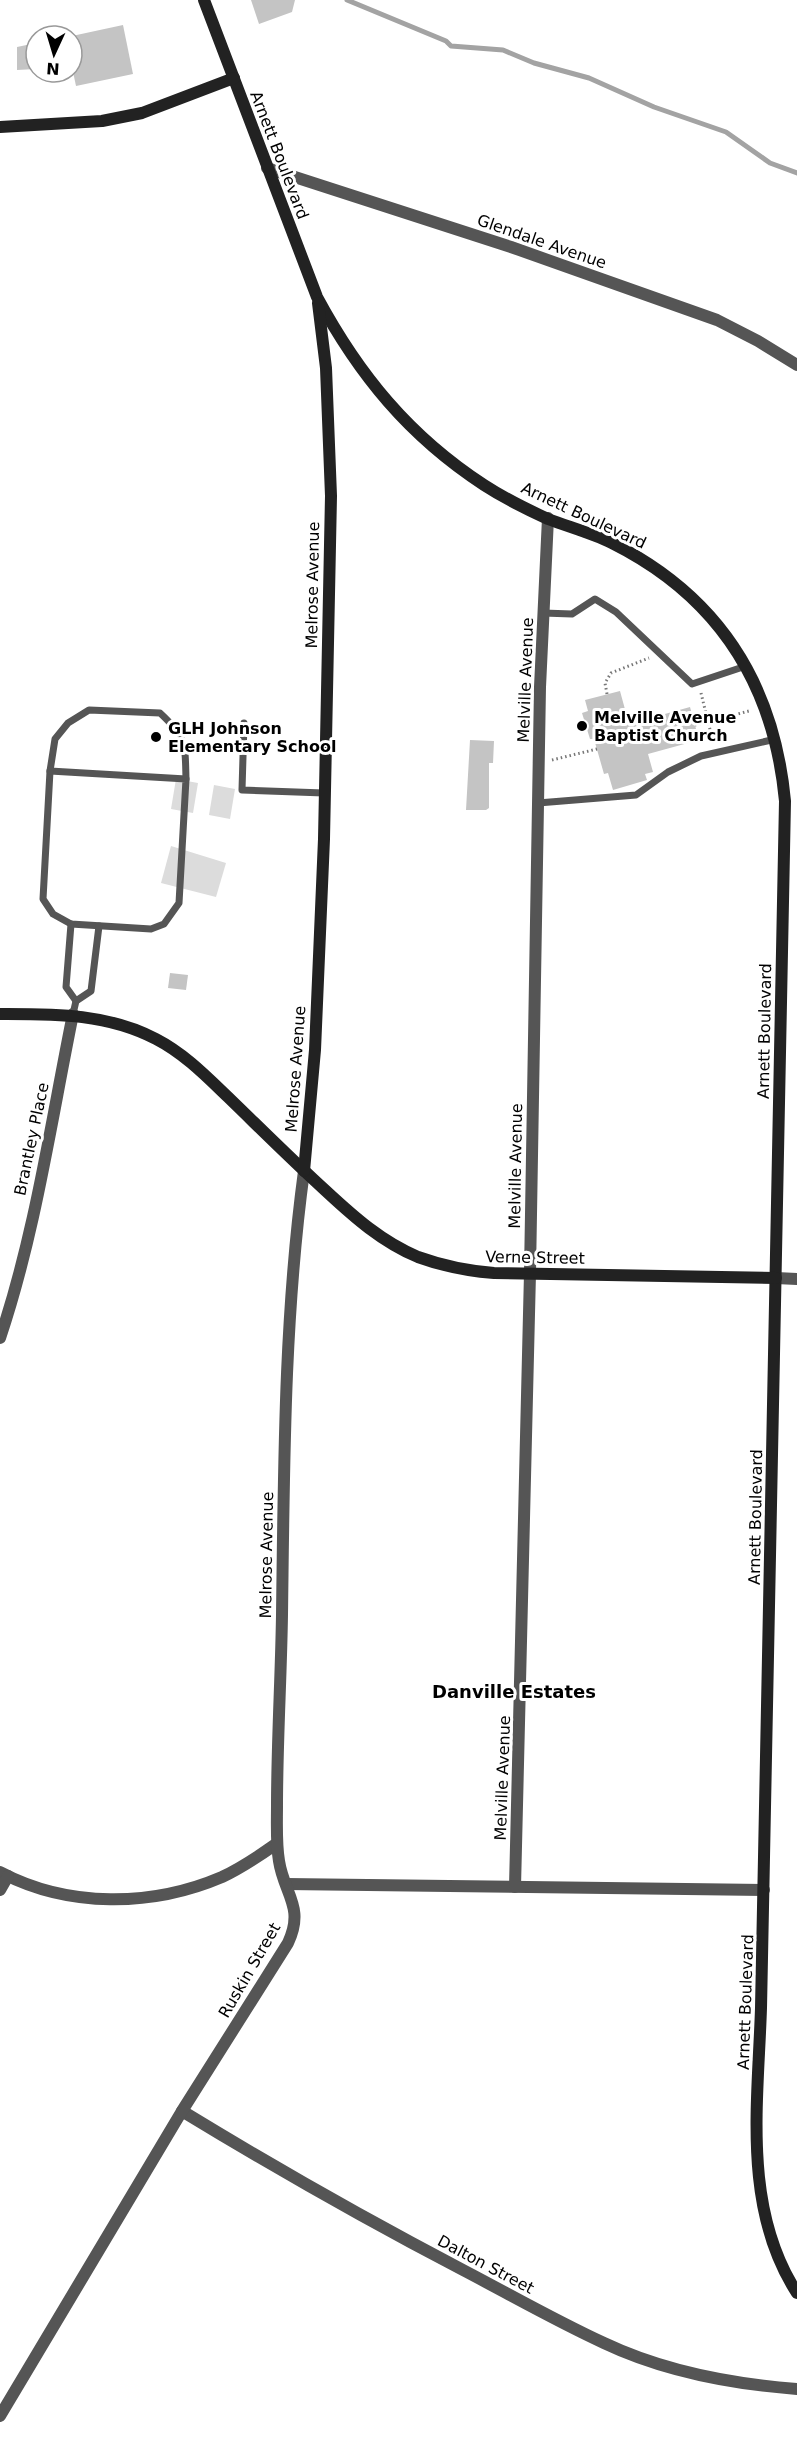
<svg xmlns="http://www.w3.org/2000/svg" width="797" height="2439" font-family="'DejaVu Sans',sans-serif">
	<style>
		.park { fill: #dcdcdc }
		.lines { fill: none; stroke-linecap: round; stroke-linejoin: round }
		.stream { stroke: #a3a3a3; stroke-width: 5 }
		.building { fill: #c4c4c4 }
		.path { stroke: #777; stroke-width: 3; stroke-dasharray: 1.5 3; stroke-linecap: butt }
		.lane { stroke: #555; stroke-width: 7 }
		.street { stroke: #555; stroke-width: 12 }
		.secondary { stroke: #222; stroke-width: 12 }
		.poi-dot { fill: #000; stroke: #fff; stroke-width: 2 }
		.labels { text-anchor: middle; stroke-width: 6; stroke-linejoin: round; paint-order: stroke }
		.street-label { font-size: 16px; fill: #000; stroke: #fff }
		.poi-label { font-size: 16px; font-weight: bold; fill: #000; stroke: #fff; text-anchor: start }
		.neighbourhood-label { font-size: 18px; font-weight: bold; fill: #000; stroke: #fff }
	</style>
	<rect width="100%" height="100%" fill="#fff"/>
	<g class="park">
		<path d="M176,779L198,783L193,813L171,809Z"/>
		<path d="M214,785L235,789L230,819L209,815Z"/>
		<path d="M171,846L226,863L216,897L161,883Z"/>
	</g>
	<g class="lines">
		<path class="stream" d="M347,0L446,41L451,46L503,50L534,63L589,78L654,107L726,132L770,163L797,173"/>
	</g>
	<g class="building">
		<path d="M251,0H295L292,12L259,24Z"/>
		<path d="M123,25L133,74L76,86L72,67V36Z"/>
		<path d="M36,43V69L17,70V47Z"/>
		<path d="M620,691L629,724L690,707L699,740L648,754L653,772L645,774L647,780L613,790L608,773L604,774L594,739H590L582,713L588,711L585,700Z"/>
		<path d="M470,740L494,741L493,763H489V808L486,810H466Z"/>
		<path d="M170,973L188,975L186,990L168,988Z"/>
	</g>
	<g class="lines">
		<g class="path">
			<path d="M701,693L713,742"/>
			<path d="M607,694L605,683L611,673L649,658"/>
			<path d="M695,725L749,711"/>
			<path d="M552,760L597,749"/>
		</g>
		<g class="lane">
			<path d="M543,613L572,614L595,599L616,612L692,684L746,666"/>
			<path d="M244,723L242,790L324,793"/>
			<path d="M50,771L186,779L179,903L164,924L151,929L71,924L53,914L43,899Z"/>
			<path d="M50,771L55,739L68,723L89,710L160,713C187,738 185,744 186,779"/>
			<path d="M538,803L636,795L668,772L701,756L776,739"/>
			<path d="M71,924L66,987L76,1001"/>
			<path d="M73,1014L76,1001L91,991L99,926"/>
		</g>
		<g class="street">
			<path d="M267,168L511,247L717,320L758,341L797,365"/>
			<path d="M776,1278L797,1279"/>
			<path d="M0,1338C35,1234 51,1122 73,1014"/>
			<path d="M0,1872C68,1908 152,1907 222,1877C241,1868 259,1856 276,1844"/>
			<path d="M286,1884L764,1890"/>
			<path d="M515,1887L530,1273L540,687L548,518"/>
			<path d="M0,1890L8,1876"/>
			<path d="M182,2111C274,2167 367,2220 463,2270C509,2294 556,2321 604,2343C663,2371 732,2384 797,2389"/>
			<path d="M0,2416L182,2111L288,1943C305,1907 284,1894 279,1861C276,1843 277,1824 277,1806C277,1743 281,1679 282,1615C284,1467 284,1318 304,1171"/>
		</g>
		<g class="secondary">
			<path d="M204,0L317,297C359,375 409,436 484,485C504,498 526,509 548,519C569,527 591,533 612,543C718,596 774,684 785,801L761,2008C758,2104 742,2208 797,2293"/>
			<path d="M0,127L102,121L142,113L234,78"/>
			<path d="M0,1014C54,1014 106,1013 156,1039C185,1054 207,1077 230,1099C262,1130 293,1161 326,1191C354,1217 382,1242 418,1257C443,1266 467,1271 494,1273L776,1278"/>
			<path d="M304,1171L315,1050L324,839L331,496L326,368L318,303"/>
		</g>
	</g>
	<g class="poi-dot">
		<circle cx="582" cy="726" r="6"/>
		<circle cx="156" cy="737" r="6"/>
	</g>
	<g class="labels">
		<g class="street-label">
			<text transform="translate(280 155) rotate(69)" y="6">Arnett Boulevard</text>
			<text transform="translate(542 241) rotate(19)" y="6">Glendale Avenue</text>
			<text transform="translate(584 515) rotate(25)" y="6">Arnett Boulevard</text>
			<text transform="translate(312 585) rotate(-89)" y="6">Melrose Avenue</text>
			<text transform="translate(525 680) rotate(-88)" y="6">Melville Avenue</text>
			<text transform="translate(764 1031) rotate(-89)" y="6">Arnett Boulevard</text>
			<text transform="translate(295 1069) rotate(-86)" y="6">Melrose Avenue</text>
			<text transform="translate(31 1139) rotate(-78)" y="6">Brantley Place</text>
			<text transform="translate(515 1166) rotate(-89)" y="6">Melville Avenue</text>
			<text transform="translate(535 1257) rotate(1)" y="6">Verne Street</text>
			<text transform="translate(755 1517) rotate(-89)" y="6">Arnett Boulevard</text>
			<text transform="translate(266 1555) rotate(-89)" y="6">Melrose Avenue</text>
			<text transform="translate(502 1778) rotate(-88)" y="6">Melville Avenue</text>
			<text transform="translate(249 1970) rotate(-60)" y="6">Ruskin Street</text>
			<text transform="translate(745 2002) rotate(-88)" y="6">Arnett Boulevard</text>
			<text transform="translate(486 2264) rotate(28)" y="6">Dalton Street</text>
		</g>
		<g class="poi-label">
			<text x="594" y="723">Melville Avenue<tspan x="594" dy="18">Baptist Church</tspan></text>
			<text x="168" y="734">GLH Johnson<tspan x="168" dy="18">Elementary School</tspan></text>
		</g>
		<g class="neighbourhood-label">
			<text x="514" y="1698">Danville Estates</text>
		</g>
	</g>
	<g transform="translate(54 54) rotate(184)"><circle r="28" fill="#ffffff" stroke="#999999" stroke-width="1.5"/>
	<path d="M0-4.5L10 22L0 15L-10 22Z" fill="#000000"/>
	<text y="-9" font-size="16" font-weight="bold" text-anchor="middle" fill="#000000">N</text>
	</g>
</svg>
